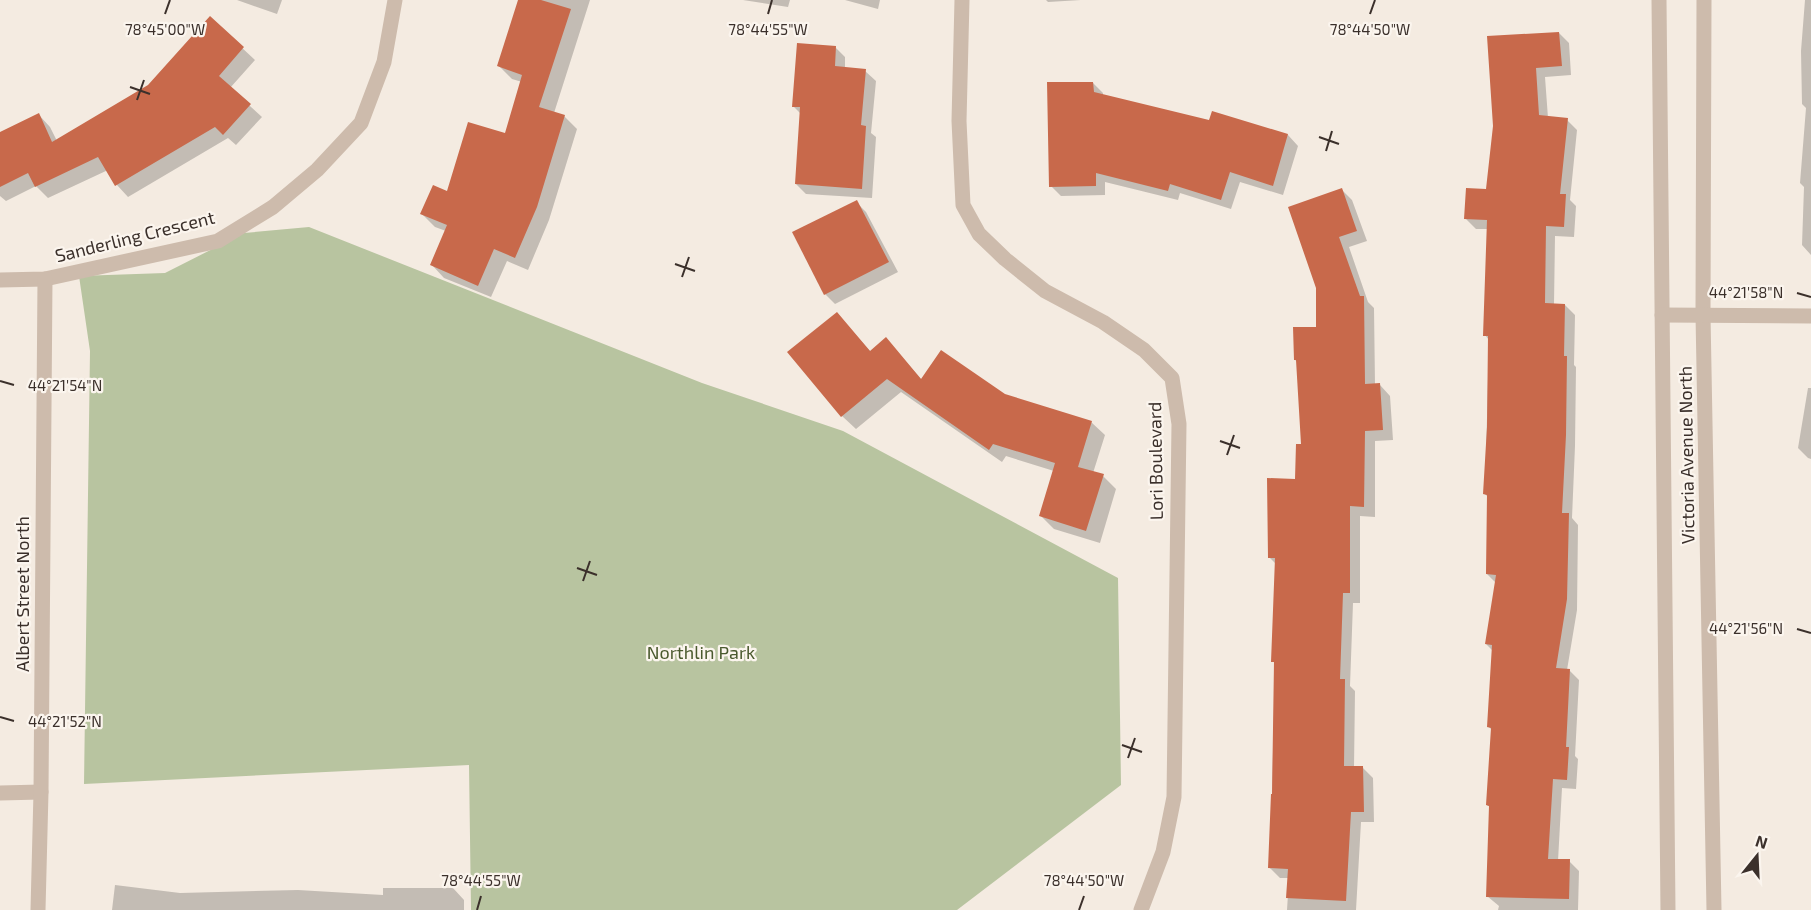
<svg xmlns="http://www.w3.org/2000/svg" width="1811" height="910" font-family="'Exo 2',sans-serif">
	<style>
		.green { fill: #b8c4a0 }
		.shadow { fill: #0003 }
		.building { fill: #c8694b }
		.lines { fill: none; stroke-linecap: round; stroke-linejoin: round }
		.minor { stroke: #cdbbac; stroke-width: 15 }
		.ticks { fill: none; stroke: #3b302b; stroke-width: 2 }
		.labels { text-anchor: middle; stroke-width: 4.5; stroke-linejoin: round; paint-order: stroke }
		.street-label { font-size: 18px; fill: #3b302b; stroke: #fbf5ee }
		.park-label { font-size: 18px; fill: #4a5a2e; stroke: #fbf5ee }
		.ticks-label { font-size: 15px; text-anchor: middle; fill: #3b302b; stroke: #fbf5ee; stroke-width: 4.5; stroke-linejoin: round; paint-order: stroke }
	</style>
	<rect width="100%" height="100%" fill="#f4ebe1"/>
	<path class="green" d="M309,227L702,383L843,431L1118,578L1121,785L957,910H471L469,765L84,784L90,351L79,276L165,273L244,233Z"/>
	<g class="shadow">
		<path d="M237,0H282L277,14Z"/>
		<path d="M520,0H590L554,113L564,116L577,129L549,220L528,270L507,261L491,297L444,278L432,265L446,231L435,227L422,214L448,193L506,135L522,82L512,79L499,66Z"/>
		<path d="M743,0H790L788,7Z"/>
		<path d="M845,0H880L878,9Z"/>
		<path d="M1046,0H1081L1048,2Z"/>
		<path d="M1805,0H1811V255L1802,245L1804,187L1800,183L1806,108L1802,104L1801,51Z"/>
		<path d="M210,18L255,60L230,88L262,117L236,145L228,138L128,197L117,185L108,170L48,198L36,186L6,201L0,196V134L39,115L50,127L57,141L149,86Z"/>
		<path d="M1559,33L1569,43L1571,75L1545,77L1548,118L1567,120L1577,130L1570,200L1576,206L1574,237L1555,236L1554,305H1565L1575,315L1574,365L1576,367L1575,446L1572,518L1578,525L1577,610L1567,670H1569L1579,680L1575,756L1578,759L1576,789L1562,788L1558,861H1569L1579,871L1578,910H1498L1499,906L1487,896L1490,807L1487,805L1492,730L1489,727L1493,651L1486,644L1496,583L1487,574L1489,498L1485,494L1489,340L1485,335L1488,229H1476L1466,219L1488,191L1494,126Z"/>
		<path d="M835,47L845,57V69L865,71L876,81L871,133L876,137L872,198L806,194L796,184L801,114L793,106Z"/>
		<path d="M1093,83L1103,93V96L1210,122L1213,113L1288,135L1298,146L1283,195L1240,182L1231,209L1180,193L1178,200L1105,182V195L1061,196L1051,186Z"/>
		<path d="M1342,190L1352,200L1367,241L1349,247L1368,302L1374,308L1375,385H1380L1390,396L1393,440L1375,441V517L1360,516V603H1353L1350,686L1355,691L1354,768H1363L1373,778L1374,822H1361L1356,910H1287L1289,878H1280L1269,867L1272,796L1275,664L1273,661L1276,564L1269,557L1296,480L1302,445L1298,362L1295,360L1318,329Z"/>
		<path d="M856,202L866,212L898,272L835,304L825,294Z"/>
		<path d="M837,314L871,352L886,339L922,380L1004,395L1091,422L1105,435L1093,473L1103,476L1116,489L1100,543L1054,529L1040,515L1054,471L1006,456L1002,462L901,392L856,429L842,416L789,352Z"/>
		<path d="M1808,388H1811V459L1808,458L1798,448Z"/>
		<path d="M115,885L180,893L298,890L383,895V888H453L464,900V910H112Z"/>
	</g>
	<g class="building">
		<path d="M518,0H541L571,9L539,107L565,115L537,207L515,258L494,249L478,286L430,265L447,225L420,214L433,185L447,191L468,122L505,133L522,75L497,66Z"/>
		<path d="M210,16L244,47L219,76L251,104L223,135L215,127L115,186L98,157L35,187L28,173L0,187V132L39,113L52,142L148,85Z"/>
		<path d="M1559,32L1562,66L1536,68L1539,115L1568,118L1560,194H1566L1564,227L1546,226L1545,303L1565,304L1564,356H1567L1566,435L1562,513H1569L1567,599L1556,668L1570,669L1566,747H1569L1567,780L1553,779L1548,859H1570L1569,899L1486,897L1489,806L1486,805L1491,728L1487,727L1492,645L1485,644L1496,575L1486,574L1487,495L1483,494L1487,427L1488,336H1483L1487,220L1464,219L1466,188L1486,189L1493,126L1487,36Z"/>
		<path d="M797,43L836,46L835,66L866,69L861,125L866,126L862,189L795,184L800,107H792Z"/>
		<path d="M1047,82H1093L1094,92L1209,120L1212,111L1288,134L1273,186L1230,172L1221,200L1170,184L1168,191L1096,173V186L1049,187Z"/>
		<path d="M1342,188L1357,231L1339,237L1360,296H1364L1365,384L1380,383L1383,430L1365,431L1364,507L1350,506V593H1343L1340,679H1345L1344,766H1363L1364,812H1351L1346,901L1286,898L1288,869L1268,868L1271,794H1272L1274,662H1271L1275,558H1268L1267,478L1295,479L1296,444H1301L1296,360H1294L1293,327H1316V288L1288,207Z"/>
		<path d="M857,200L889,262L824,295L792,232Z"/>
		<path d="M837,312L870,351L886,337L921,379L941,350L1005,394L1092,421L1078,467L1104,474L1086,531L1039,516L1055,463L993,444L989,450L887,379L841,417L787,352Z"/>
	</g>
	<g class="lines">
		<g class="minor">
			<path d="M962,0L959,121L963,205L979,234L1005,259L1045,291L1103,322L1144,350L1172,378L1179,424L1174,797L1163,852L1141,910"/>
			<path d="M1659,0L1668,910"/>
			<path d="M1704,0L1703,315L1714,910"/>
			<path d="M0,280L45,279L218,241L273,207L317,170L361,123L384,62L395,0"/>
			<path d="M1662,315L1811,316"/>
			<path d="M0,793L41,792"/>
			<path d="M38,910L41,792L45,279"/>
		</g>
	</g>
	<path class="ticks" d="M165,14L170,0M768,14L772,0M1370,14L1375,0M130,87L150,94M137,100L144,80M1319,137L1339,144M1326,151L1332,131M675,264L695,271M682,277L689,257M1797,293L1811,297M0,381L14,385M1220,441L1240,448M1227,455L1234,435M577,568L597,575M583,581L590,561M1797,629L1811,633M0,717L14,721M1122,745L1142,752M1128,758L1135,738M477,910L481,896M1079,910L1084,896"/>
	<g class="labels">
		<g class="street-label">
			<text transform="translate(135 237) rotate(-14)" y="6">Sanderling Crescent</text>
			<text transform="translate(1687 455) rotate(-91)" y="6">Victoria Avenue North</text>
			<text transform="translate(1156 461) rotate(-91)" y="6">Lori Boulevard</text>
			<text transform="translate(23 594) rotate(-90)" y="6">Albert Street North</text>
		</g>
		<g class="park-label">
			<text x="701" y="659">Northlin Park</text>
		</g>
	</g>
	<g class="ticks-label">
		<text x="165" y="35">78°45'00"W</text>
		<text x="768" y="35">78°44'55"W</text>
		<text x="1370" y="35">78°44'50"W</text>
		<text x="1746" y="298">44°21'58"N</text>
		<text x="65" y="391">44°21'54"N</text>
		<text x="1746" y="634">44°21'56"N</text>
		<text x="65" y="727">44°21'52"N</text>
		<text x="481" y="886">78°44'55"W</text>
		<text x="1084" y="886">78°44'50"W</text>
	</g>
	<g transform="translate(1757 856) rotate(18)" stroke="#fbf5ee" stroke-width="4.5" paint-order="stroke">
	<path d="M0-4.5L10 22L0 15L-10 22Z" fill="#3b302b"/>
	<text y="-9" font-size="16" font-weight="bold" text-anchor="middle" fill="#3b302b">N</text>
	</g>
</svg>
